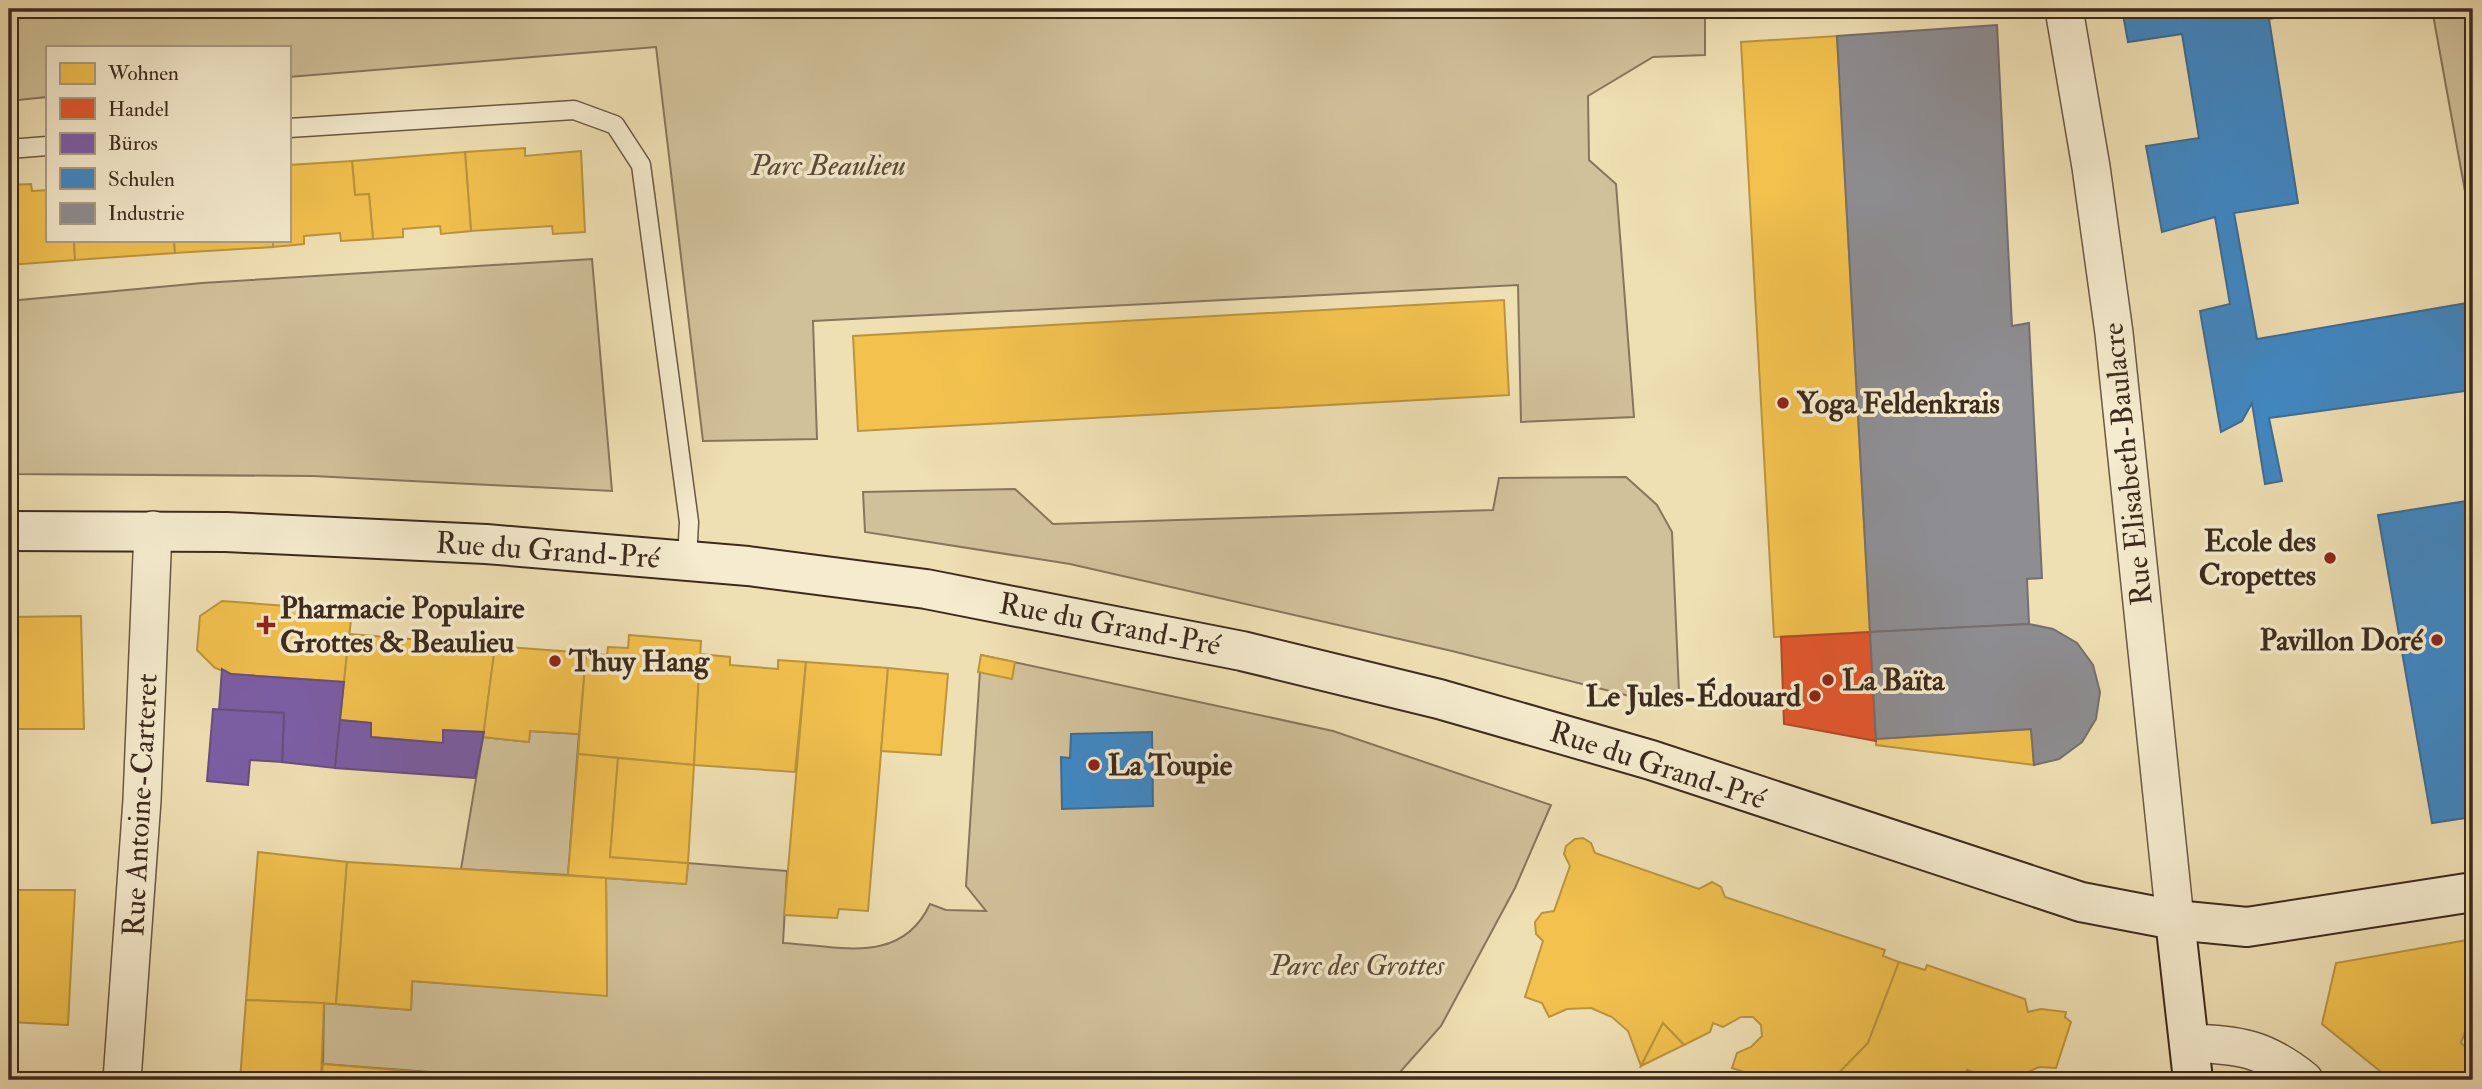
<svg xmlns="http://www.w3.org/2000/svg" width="2482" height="1089" font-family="'IM FELL Double Pica',serif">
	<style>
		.green { fill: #d1c19a; stroke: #87765c; stroke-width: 2 }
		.homes { fill: #f2c14e; stroke: #bc943f; stroke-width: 2 }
		.shops { fill: #e4572e; stroke: #b24a29; stroke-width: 2 }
		.offices { fill: #7b5ea7; stroke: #684e7e; stroke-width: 2 }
		.schools { fill: #3f88c5; stroke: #3e6c93; stroke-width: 2 }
		.industry { fill: #8d8d92; stroke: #756f6f; stroke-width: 2 }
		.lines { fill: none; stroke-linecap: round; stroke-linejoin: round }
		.lane-casing { stroke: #6a5843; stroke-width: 21 }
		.street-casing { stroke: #6a5843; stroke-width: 40 }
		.secondary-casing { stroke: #3d2a1d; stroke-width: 42 }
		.lane { stroke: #f5ebce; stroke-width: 18 }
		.street { stroke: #f5ebce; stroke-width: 37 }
		.secondary { stroke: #f5ebce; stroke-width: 38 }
		.poi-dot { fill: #8f2418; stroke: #f5ebce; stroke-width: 2.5 }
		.labels { text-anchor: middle; stroke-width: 7; stroke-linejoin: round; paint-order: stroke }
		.park-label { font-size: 30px; font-style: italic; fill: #5b4836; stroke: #f5ebce }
		.poi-label { font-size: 30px; font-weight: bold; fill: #3d2a1d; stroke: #f5ebce; text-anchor: start }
		.street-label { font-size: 30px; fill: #3d2a1d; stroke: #f5ebce }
	</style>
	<rect width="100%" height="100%" fill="#efe0b4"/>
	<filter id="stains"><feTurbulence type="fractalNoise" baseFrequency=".00286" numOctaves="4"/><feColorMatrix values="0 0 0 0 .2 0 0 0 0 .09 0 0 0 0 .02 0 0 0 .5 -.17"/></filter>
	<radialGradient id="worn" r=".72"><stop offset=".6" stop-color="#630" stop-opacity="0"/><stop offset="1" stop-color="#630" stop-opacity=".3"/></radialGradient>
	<g class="green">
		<path d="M9,9H1705V55L1653,57L1588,96L1589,160L1616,184L1634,417L1521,422L1518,285L813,321L817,439L703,441L656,47L289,77V47H47V97L9,101Z"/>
		<path d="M2432,9H2473V230H2472Z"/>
		<path d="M592,259L612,491L313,476L9,474V301L202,283Z"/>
		<path d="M1626,477L1657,505L1672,532L1679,693L1641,699L1452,651L1070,564L865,532L863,492L1015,489L1053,524L1493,510L1499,478Z"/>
		<path d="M981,655L1333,731L1551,805L1515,888L1441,1026L1393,1080H538L323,1064L324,1003L411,1010L412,981L607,995L606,878L686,884L688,863L787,871L783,943C840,946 901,966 930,904L946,910L986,911L966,886Z"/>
		<path d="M530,731L579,734L568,875L461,869L483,737L529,742Z"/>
	</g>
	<g class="homes">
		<path d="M1837,36L1870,632L1774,637L1741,42Z"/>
		<path d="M525,148V156L581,151L585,232L553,234L552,226L471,231L465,152Z"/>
		<path d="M465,152L471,231L441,234L440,226L403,229V237L373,239L369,194L355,195L352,161Z"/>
		<path d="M352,161L355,195L369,194L373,239L341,241L340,233L304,236V244L273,247V240H289V165Z"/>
		<path d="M31,184L32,191L47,190V240H74L75,260L9,265V185Z"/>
		<path d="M74,240H174L175,253L75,260Z"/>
		<path d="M174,240H273V247L175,253Z"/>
		<path d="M1504,300L1509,395L858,431L853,336Z"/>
		<path d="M222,601L352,611L344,682L231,674L215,668L197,650L200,616Z"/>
		<path d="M81,616L84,729H9V617Z"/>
		<path d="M349,634L495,646L484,732L443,730V743L371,737V723L340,720Z"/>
		<path d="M629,635L701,641L694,765L578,754L586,653L607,655L608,647L628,648Z"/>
		<path d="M495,646L586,653L579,734L530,731L529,742L483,737Z"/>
		<path d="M700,654L730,657V665L778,669V660L806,662L795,772L694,765Z"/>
		<path d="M981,655L1015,662L1012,679L978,672Z"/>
		<path d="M806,662L888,668L868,911L839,909L837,918L784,915Z"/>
		<path d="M888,668L948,674L941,755L881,751Z"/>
		<path d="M2031,729L2034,765L1876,745V739Z"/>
		<path d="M578,754L618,758L610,857L688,863L686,884L568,875Z"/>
		<path d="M618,758L694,765L688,863L610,857Z"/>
		<path d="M1583,838L1591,843L1595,853L1699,889L1712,882L1721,887L1725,897L1885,950L1883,956L1899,962L1868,1043L1832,1080H1768L1732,1068L1737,1053L1751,1047L1762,1036L1761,1025L1753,1017H1741L1723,1027L1713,1023L1710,1032L1684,1045L1663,1023L1641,1066L1628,1031L1612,1017L1591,1008L1567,1009L1549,1017L1542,1003L1525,997L1543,941L1536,934L1535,922L1542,913L1554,911L1570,866L1564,854L1566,846L1575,839Z"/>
		<path d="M258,852L347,862L336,1004L246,1000Z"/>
		<path d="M347,862L606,878L607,996L412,981L411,1010L336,1004Z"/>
		<path d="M9,890H75L68,1025L9,1022Z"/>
		<path d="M2473,939V1031L2465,1032L2461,1043L2467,1048L2473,1047V1080H2391L2322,1024L2336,963Z"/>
		<path d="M1899,962L1925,970L1927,965L2025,999L2028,1012L2041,1009L2066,1012L2065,1017L2071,1022L2056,1068L2039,1067L2030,1071L2022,1080H1997L1967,1070L1964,1080H1832L1868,1043Z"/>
		<path d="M246,1000L324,1003L321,1080H240Z"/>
		<path d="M1663,1023L1684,1045L1641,1066Z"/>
		<path d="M323,1064L431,1073L430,1080H321Z"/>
		<path d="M1967,1070L1987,1077L1989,1080H1964Z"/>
		<path d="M431,1073L538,1080H430Z"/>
	</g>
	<path class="shops" d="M1870,632L1876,741L1784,724L1781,637Z"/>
	<g class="offices">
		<path d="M222,669L231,674L344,682L335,768L282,762L284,713L219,710Z"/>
		<path d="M213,709L284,713L282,762L250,760L248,785L207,781Z"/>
		<path d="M340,720L371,723V737L443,743V730L484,732L475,778L335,768Z"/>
	</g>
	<g class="schools">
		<path d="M2122,9H2284L2285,16L2269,19L2298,203L2234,213L2257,339L2473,302V390L2269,418L2282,481L2265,484L2252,403L2242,421L2221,432L2200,311L2230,304L2215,217L2162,232L2146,146L2199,138L2182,34L2128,42Z"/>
		<path d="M2473,500V817L2432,823L2378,515Z"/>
		<path d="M1152,732L1153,806L1062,809L1061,757L1070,758L1071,734Z"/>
	</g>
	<g class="industry">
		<path d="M1997,25L2012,326L2029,323L2042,578L2027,579L2029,624L1870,632L1837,36Z"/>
		<path d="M2029,624L2053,629L2077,643L2093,665L2100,692L2096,719L2082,742L2059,759L2034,765L2031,729L1876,739L1870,632Z"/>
	</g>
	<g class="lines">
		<g class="lane-casing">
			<g id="lane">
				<path d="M289,128L574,110L615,125L641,165L689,522L687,560"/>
				<path d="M9,149L47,146"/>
			</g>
		</g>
		<g class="street-casing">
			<g id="street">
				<path d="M2064,9L2091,167L2114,333L2175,920"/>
				<path d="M2190,1043C2240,1045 2264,1048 2304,1080"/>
				<path d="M122,1080L142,800L153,530"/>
			</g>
		</g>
		<g class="secondary-casing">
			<g id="secondary">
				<path d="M9,531L226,532L486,544L748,566L926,589L1242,651L1439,699L1651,760L2081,902L2175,920L2247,927L2473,892"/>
				<path d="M2175,920L2193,1080"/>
			</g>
		</g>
		<use href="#lane" class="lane"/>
		<use href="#street" class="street"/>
		<use href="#secondary" class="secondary"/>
	</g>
	<g class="poi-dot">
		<circle cx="1783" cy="403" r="7"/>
		<circle cx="2330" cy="558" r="7"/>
		<path d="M262.5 614.5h7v7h7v7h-7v7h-7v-7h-7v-7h7z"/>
		<circle cx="2437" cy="640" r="7"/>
		<circle cx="555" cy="661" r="7"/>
		<circle cx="1828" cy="680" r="7"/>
		<circle cx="1815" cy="696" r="7"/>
		<circle cx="1094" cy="765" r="7"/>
	</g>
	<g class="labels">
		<g class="park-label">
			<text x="828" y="175">Parc Beaulieu</text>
			<text x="1357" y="975">Parc des Grottes</text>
		</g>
		<g class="poi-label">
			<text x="1797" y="413">Yoga Feldenkrais</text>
			<text x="2316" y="551" text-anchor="end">Ecole des<tspan x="2316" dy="34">Cropettes</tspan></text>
			<text x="280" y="618">Pharmacie Populaire<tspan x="280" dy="34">Grottes &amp; Beaulieu</tspan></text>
			<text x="2423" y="650" text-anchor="end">Pavillon Doré</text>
			<text x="569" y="671">Thuy Hang</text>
			<text x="1842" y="690">La Baïta</text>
			<text x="1801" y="706" text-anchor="end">Le Jules-Édouard</text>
			<text x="1108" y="775">La Toupie</text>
		</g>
		<g class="street-label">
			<text transform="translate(2127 464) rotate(-96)" y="10">Rue Elisabeth-Baulacre</text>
			<text transform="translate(548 550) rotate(4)" y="10">Rue du Grand-Pré</text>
			<text transform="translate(1110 624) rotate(11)" y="10">Rue du Grand-Pré</text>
			<text transform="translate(1658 765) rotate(18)" y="10">Rue du Grand-Pré</text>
			<text transform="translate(140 805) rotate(-87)" y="10">Rue Antoine-Carteret</text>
		</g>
	</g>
	<rect width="2482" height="1089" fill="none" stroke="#efe0b4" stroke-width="35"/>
	<rect x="10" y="10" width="2461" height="1068" fill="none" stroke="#3d2a1d" stroke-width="3.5"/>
	<rect x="18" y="18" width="2447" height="1054" fill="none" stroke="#3d2a1d" stroke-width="2"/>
	<rect x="46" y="46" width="245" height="196" fill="#f5ebce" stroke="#ab9e87" stroke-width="2"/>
	<rect x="60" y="63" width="35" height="21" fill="#f2c14e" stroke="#ab9e87" stroke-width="2"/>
	<text x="108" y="80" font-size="21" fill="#3d2a1d">Wohnen</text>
	<rect x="60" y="98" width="35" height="21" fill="#e4572e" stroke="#ab9e87" stroke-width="2"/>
	<text x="108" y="116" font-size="21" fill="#3d2a1d">Handel</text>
	<rect x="60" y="133" width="35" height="21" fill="#7b5ea7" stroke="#ab9e87" stroke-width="2"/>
	<text x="108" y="150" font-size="21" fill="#3d2a1d">Büros</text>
	<rect x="60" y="168" width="35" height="21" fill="#3f88c5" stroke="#ab9e87" stroke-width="2"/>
	<text x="108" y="186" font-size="21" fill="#3d2a1d">Schulen</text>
	<rect x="60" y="203" width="35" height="21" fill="#8d8d92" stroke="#ab9e87" stroke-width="2"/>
	<text x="108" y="220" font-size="21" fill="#3d2a1d">Industrie</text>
	<rect width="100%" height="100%" filter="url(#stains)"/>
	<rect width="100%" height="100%" fill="url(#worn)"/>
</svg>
